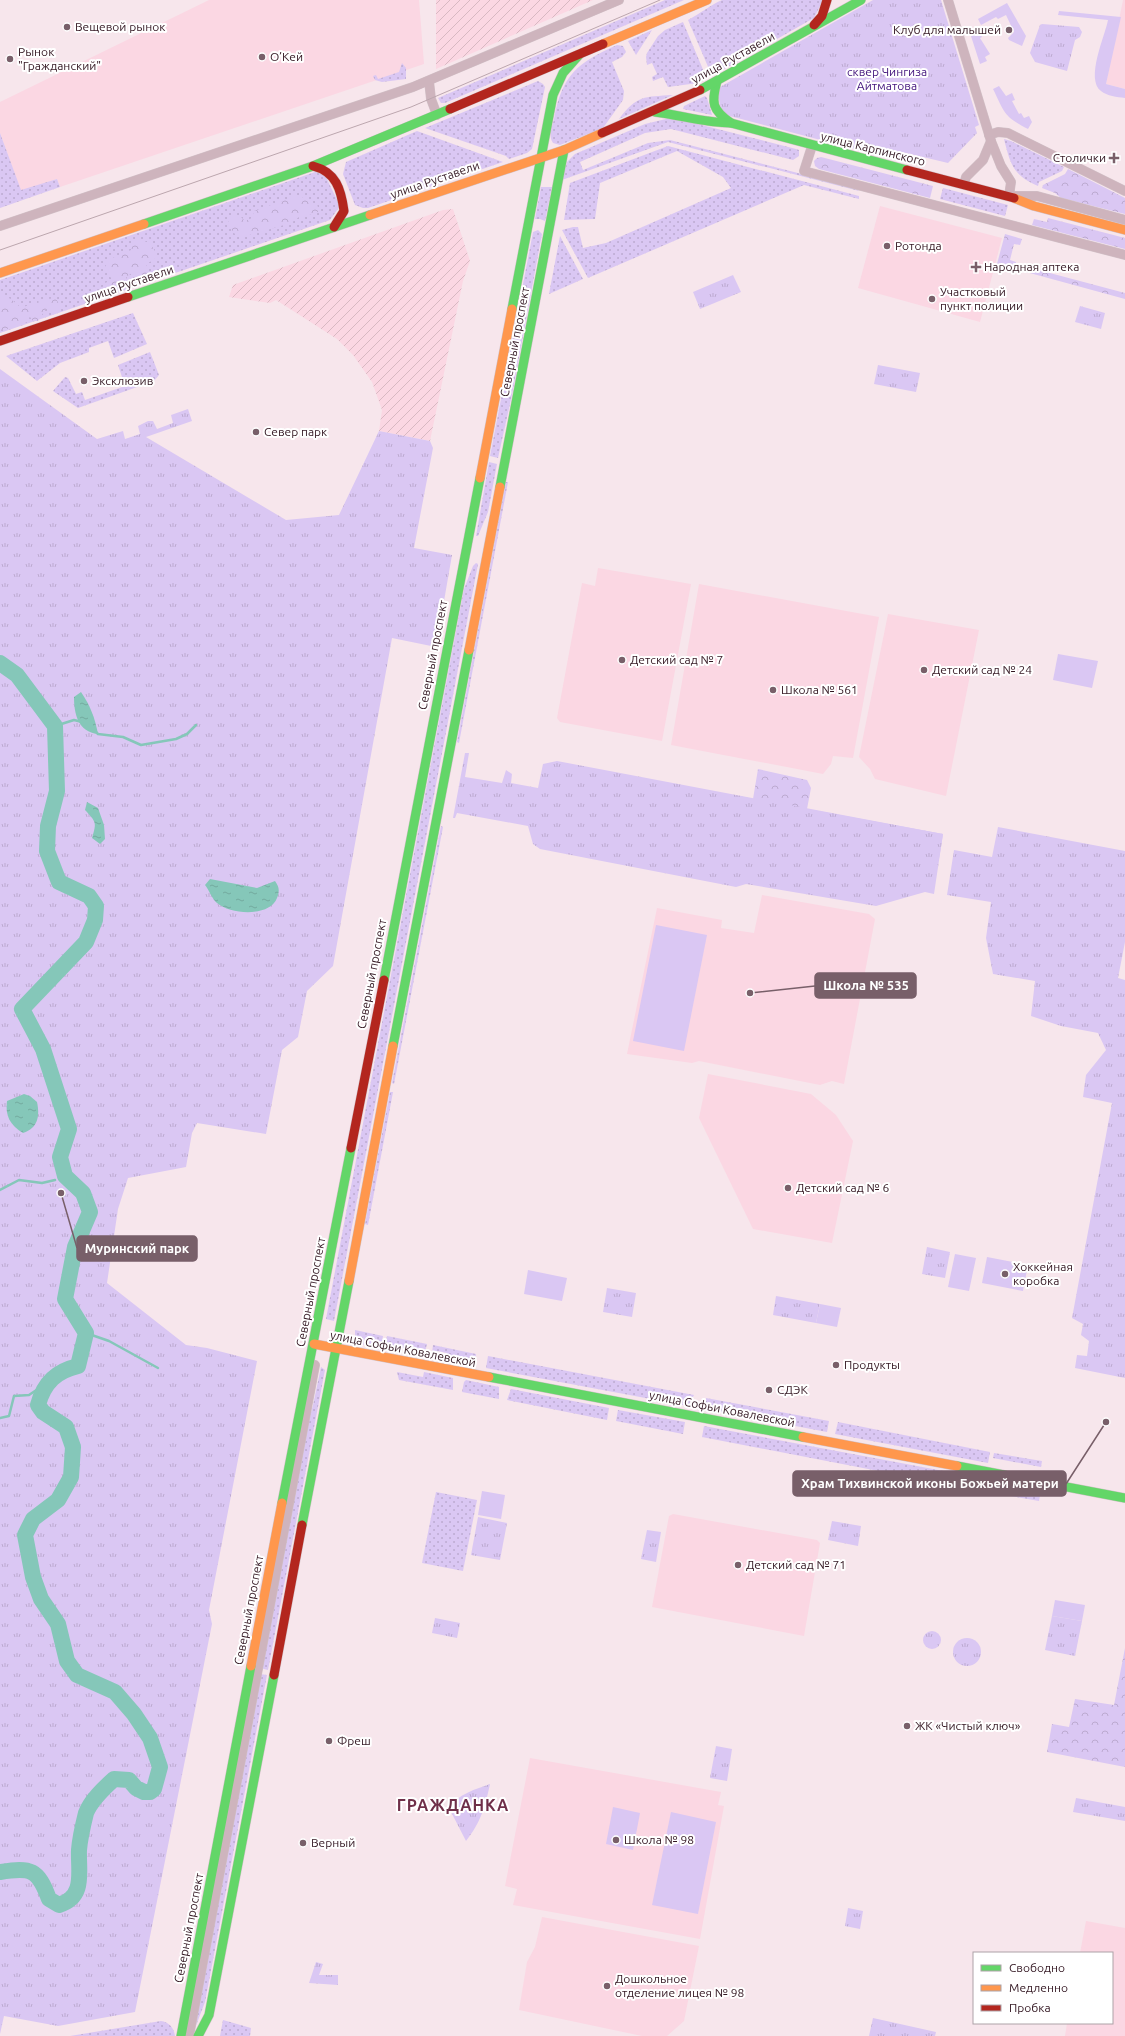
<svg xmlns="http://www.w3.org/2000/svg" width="1125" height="2036" font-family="Ubuntu,sans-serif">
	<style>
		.built { fill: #fbd7e3 }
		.industrial { fill: url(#industrial-furrows) }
		.grass { fill: url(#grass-dots) }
		.forest { fill: url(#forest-crowns) }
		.park { fill: url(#park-tufts) }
		.garden { fill: #dac7f3 }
		.water { fill: url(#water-ripples) }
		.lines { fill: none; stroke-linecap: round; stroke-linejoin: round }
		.stream { stroke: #85c7b9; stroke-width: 2.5 }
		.river { stroke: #85c7b9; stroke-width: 16 }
		.street-casing { stroke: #d2c2c8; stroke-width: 10 }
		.fast-casing { stroke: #d2c2c8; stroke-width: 10 }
		.slow-casing { stroke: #d2c2c8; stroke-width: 10 }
		.jam-casing { stroke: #d2c2c8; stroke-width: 10 }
		.street { stroke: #ceb4bd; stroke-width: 9 }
		.fast { stroke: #63d668; stroke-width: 9 }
		.slow { stroke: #ff974d; stroke-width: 9 }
		.jam { stroke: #b3261e; stroke-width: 9 }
		.tram { stroke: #bca6ae; stroke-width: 1 }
		.poi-dot { fill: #785f69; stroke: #fff; stroke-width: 1.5 }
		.labels { text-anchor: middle; stroke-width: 4; stroke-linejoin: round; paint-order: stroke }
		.poi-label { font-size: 12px; fill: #331722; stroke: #fff; text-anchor: start }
		.street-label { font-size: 12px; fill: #331722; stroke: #fff }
		.park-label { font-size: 12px; fill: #41127b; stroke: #fff }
		.district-label { font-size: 16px; font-weight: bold; letter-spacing: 1px; fill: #6f2f49; stroke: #fff }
		.leader { fill: none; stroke: #785f69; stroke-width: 1.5 }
		.callout-dot { fill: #785f69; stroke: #fff; stroke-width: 1.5 }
		.callout { fill: #785f69; stroke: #785f69; stroke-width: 1.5 }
		.callout-label { font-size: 13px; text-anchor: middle; font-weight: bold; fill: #fff }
	</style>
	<defs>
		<pattern id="industrial-furrows" width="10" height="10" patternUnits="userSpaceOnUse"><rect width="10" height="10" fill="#fbd7e3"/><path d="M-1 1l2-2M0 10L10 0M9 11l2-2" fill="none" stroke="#d8b8c2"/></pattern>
		<pattern id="grass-dots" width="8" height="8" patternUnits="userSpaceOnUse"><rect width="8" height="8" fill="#dac7f3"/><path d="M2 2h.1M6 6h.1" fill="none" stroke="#bcaad0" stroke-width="1.8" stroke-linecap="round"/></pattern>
		<pattern id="forest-crowns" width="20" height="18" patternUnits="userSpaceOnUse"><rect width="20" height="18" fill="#dac7f3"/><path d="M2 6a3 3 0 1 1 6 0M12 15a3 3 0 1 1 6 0" fill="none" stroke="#bcaad0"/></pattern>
		<pattern id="park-tufts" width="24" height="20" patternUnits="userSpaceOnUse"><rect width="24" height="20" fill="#dac7f3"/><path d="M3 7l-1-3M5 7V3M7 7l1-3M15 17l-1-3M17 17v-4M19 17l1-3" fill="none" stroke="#bcaad0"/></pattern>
		<pattern id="water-ripples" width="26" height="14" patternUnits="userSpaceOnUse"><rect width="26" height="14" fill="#85c7b9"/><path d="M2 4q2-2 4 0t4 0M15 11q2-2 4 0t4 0" fill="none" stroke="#73aa9f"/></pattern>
	</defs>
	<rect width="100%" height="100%" fill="#f7e6ec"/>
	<g class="built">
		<path d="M209,0H419L424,64L60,187L57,179L21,191L0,133V102Z"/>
		<path d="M1123,0H1125V89L1106,84Z"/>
		<path d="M880,206L1002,238L980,322L858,288Z"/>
		<path d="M598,568L691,584L662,741L560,722L557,718L582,583L595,586Z"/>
		<path d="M699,584L879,617L853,758L833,756L831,764L823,774L671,745Z"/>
		<path d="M888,614L979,630L946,796L875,779L870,769L859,757Z"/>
		<path d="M762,895L869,914L875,919L844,1084L832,1081L820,1085L699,1061L692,1063L627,1054L657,908L722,920L721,928L754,933Z"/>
		<path d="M708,1074L811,1094L836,1115L853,1141L832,1243L753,1229L699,1118Z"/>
		<path d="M673,1514L817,1540L820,1543L804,1636L652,1607L669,1516Z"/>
		<path d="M530,1758L721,1792L718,1805L724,1806L700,1939L513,1905L517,1889L505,1886Z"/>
		<path d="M542,1917L699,1946L684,2021L667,2036H642L519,2010L527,1962L535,1947Z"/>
		<path d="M1086,1921L1125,1928V2036H1065L1067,2023H1112V1953H1080Z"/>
	</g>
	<g class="industrial">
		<path d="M436,0H593L436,69Z"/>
		<path d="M453,209L470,261L463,281L430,441L379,431L382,410L372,382L353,355L337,339L276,300L270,303L229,297L233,285L443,210Z"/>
	</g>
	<g class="grass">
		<path d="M665,0H684L445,103H441L438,98Z"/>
		<path d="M722,0H823L814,18L712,76L688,20C700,14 710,5 722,0Z"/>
		<path d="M683,22L707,79L698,83L668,87L663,77L653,81L652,77L657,74L652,63L647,65L646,57L647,53L658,36L665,30Z"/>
		<path d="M652,30L636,55L628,41Z"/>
		<path d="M617,45L623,46L626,52L622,57L612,62L624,91L623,100L603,128L560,145L553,143C548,136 552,127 554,119C562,75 577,63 617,45Z"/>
		<path d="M402,63L406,68V79L382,82L375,80L373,76L376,75L378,79L399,72Z"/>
		<path d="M538,81L543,84L545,87L532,149L527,153L509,159L506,156L425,128Z"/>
		<path d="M673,95L619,119C637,95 644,97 673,95Z"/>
		<path d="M705,96L707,98L712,115L683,109L684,106Z"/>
		<path d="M670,118L682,120L796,149L799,150V156L793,160L671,129L645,133L580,162L583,170L648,143L670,140L856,188L859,191L668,142L562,180L567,162L575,154L645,124Z"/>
		<path d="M417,131L503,162L368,208H363L355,205L343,174L346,162Z"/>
		<path d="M0,133L21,190L57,179L60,187L0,208Z"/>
		<path d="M1004,139L1011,141L1064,167L1062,171L1039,182L1038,186C1013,176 1010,163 1004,139Z"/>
		<path d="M668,146L859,196V199L804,185L588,278L562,230L573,227H578L583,248L606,243L731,188L723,177L677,151L600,183L595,219L564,220L570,183Z"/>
		<path d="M315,172L324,173L340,206L330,220L0,333V280Z"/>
		<path d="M541,187H552L545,221L540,219H535Z"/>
		<path d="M943,188L1008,205L1005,216L940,199Z"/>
		<path d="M538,230L542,234L512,395L498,458L490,456L533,232Z"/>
		<path d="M560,236L583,279L549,294Z"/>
		<path d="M133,313L147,344L114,358L108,341L89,348V352L60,363L37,381L6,356Z"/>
		<path d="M150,352L159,375L154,381L78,408L53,391L65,377L68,378L76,394L82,392L85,400L125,386L118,365Z"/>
		<path d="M489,462L497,464L488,512L478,536H476Z"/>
		<path d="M506,482H508L459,743L457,742Z"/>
		<path d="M476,563L478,564L334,1321L326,1319L464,589L473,566Z"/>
		<path d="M441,826L443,827L394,1084L392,1083Z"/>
		<path d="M390,1092H393L368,1225L365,1224Z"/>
		<path d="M355,1330L383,1336L381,1348L355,1343Z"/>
		<path d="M387,1336L427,1344L425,1352L385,1345Z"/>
		<path d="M433,1345L476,1354L475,1361L446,1356L447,1353L438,1351L437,1354L432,1353Z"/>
		<path d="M488,1356L694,1395L688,1406L486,1368Z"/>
		<path d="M321,1367L325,1370L268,1670L260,1668L305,1434L313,1405Z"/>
		<path d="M397,1372L423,1377L424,1372L453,1378V1390L399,1380Z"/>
		<path d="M466,1380L499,1387V1399L462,1392L464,1382Z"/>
		<path d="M511,1389L609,1408L607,1420L507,1400Z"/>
		<path d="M706,1398L829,1421L827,1432L704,1409Z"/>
		<path d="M618,1410L685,1422L683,1434L616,1421Z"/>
		<path d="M838,1422L990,1452L988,1463L835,1434Z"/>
		<path d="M704,1426L981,1478L984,1481L982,1491L702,1437Z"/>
		<path d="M994,1453L1042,1461L1041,1467L993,1458Z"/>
		<path d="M992,1480L1041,1490L1039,1501L988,1492L989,1482Z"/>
		<path d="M436,1492L477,1500L463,1571L422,1563Z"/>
		<path d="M260,1674L267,1675L205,2002L194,2031Z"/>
		<path d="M223,2020L251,2028L250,2036H220Z"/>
		<path d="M161,2021C169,2022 174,2028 175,2036H70Z"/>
	</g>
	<g class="forest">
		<path d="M821,157L933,186L930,198L819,169L815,166L814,161L817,158Z"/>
		<path d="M1068,169L1125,198V214L1061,198L1055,193L1042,188L1043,185L1065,174Z"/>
		<path d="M296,196C305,196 309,203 317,204L319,211L314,214L299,217L291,223L246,236L235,234L229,227L228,220L229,216L239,215L245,221L252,218L254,211Z"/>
		<path d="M1048,218L1125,238V249L1032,225L1034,219L1047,222Z"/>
		<path d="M1005,234L1022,239L1020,245L1014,244L1010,260L1016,262V264L1125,293V299L997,264Z"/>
		<path d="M140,240L150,243L156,253V258L150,262H145L149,271L148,279L144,281L132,273L126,277L130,287L123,291L103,297L99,293L105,283L112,280L105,267L110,259L131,250L132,242Z"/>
		<path d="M0,295L11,299L20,307C35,306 39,297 56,299L61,307L53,315L47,307L38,321H33L30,317L27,319V322L13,328L0,330Z"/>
		<path d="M758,769L807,780L811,788L807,809L943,834L939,859L739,796L753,799Z"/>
		<path d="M1125,1648V1767L1047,1752L1052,1724L1069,1727L1075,1699L1114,1705Z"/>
	</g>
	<g class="park">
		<path d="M873,0H941L979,125L975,127L977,133L948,163L902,152L899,160H896L722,114L717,91L720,87Z"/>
		<path d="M1042,24L1079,27L1082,32L1080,37L1075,40L1067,71L1035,62L1030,53L1040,25Z"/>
		<path d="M733,275L741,292L700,309L693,292Z"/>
		<path d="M1080,306L1105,313L1101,329L1075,322Z"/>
		<path d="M878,365L920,373L916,392L874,384Z"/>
		<path d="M0,369L97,439L123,431L125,439L140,434L138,426L148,421H153L157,429L173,423L171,415L188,409L192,421L146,437L286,520L339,515L379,431L430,441L433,448L414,548L452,555L436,647L392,638L333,966L307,991L298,1037L282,1050L266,1134L197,1123L192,1133L186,1167L128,1178L118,1209L107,1283L186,1345L207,1348L257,1361L209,1610L212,1624L135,2012L58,2026L4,2016L0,2034Z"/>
		<path d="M465,753H469L465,777L502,783L506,770L512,774L511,783L538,788L543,764L557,761L943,834L934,894L925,892L876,906L746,884L736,887L540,849L533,844L528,826L457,813L455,818H453Z"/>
		<path d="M998,827L1125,851V942L1118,978L1125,980V1378L1075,1368L1077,1355L1087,1356L1089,1341L1081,1335L1083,1324L1072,1318L1112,1103L1083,1097L1086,1075L1106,1050L1098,1033L1061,1026L1031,1016L1035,981L993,974L986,938L991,902L947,895L954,850L992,857Z"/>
		<path d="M927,1247L950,1252L945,1278L922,1274Z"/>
		<path d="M607,1288L636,1293L632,1317L603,1312Z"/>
		<path d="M776,1296L820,1304L816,1323L773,1315Z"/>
		<path d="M478,1517L507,1523L500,1560L471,1555Z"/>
		<path d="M832,1521L861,1526L858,1546L828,1540Z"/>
		<path d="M647,1530L661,1532L656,1562L641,1559Z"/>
		<path d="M1052,1616L1082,1621L1075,1656L1045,1650Z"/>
		<path d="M435,1618L460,1623L457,1638L432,1633Z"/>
		<circle cx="932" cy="1640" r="9"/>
		<circle cx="967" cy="1652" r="14"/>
		<path d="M716,1746L732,1749L727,1781L710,1778Z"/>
		<path d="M490,1784C485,1807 481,1822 466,1841L449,1808C458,1794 476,1789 490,1784Z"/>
		<path d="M1076,1798L1125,1807V1821L1073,1812Z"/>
		<path d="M848,1908L863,1911L860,1929L845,1926Z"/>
		<path d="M316,1962L323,1964L319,1975H338V1985L309,1983Z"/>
		<path d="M873,2018L936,2032L935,2036H869Z"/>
	</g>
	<g class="garden">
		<path d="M1007,3L1026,36L1022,46L1009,40L1008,38L1014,32L1006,15L998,19L996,17L981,25L978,19Z"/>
		<path d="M1059,11L1121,17L1106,84L1125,89V98C1117,97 1107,96 1101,91C1085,79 1105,36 1108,20L1058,15Z"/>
		<path d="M978,29L982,37L980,38L990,54L985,57L987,61L980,64L970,33Z"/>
		<path d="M999,86L1006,96L1012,93L1015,100L1012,101L1019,114L1021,113L1024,118L1029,116L1032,122L1028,129C1003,116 1005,113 993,89Z"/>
		<path d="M1058,654L1098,661L1092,688L1053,680Z"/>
		<path d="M656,925L707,935L684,1051L633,1041Z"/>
		<path d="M955,1254L976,1258L969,1291L948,1287Z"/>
		<path d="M987,1257L1028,1265L1023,1291L982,1283Z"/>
		<path d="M528,1270L567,1278L562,1301L524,1294Z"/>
		<path d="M820,1304L841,1308L837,1327L816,1323Z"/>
		<path d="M482,1491L505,1495L501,1519L478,1515Z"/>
		<path d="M1055,1600L1085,1605L1082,1621L1052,1616Z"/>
		<path d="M613,1807L640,1813L633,1850L606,1844Z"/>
		<path d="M671,1812L716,1822L698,1914L652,1905Z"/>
	</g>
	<g class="water">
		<path d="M81,692C90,705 95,718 98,734C78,732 74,714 74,697Z"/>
		<path d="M87,802L98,808L104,825L105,839L100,844L92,838C97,822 96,822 85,810Z"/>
		<path d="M210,879L257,888L275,881C279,887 280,890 277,898C270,917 231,915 217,903C212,899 209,890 205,885Z"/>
		<path d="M24,1094L30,1096L37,1102C40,1116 38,1128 23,1133C10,1125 5,1116 7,1101Z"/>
	</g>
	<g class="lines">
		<g class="stream">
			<path d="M55,726L74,720L82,722"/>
			<path d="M95,731L98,734L123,737L141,745L176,739L187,734L196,725"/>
			<path d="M59,1178L65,1176"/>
			<path d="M0,1190L19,1180L42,1183L55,1180"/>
			<path d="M86,1333L109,1341L158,1368"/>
			<path d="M0,1418L9,1416L14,1396L29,1395L41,1387H44"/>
		</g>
		<path class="river" d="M0,663L17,675L55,726L57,791L48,826L47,851L59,882L89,896L96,906L95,920L86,942L22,1009L43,1049L69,1129L60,1157L65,1176L83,1193L90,1212L75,1247L65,1299L86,1333L78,1366C57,1371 44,1382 38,1405L43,1412L66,1427L73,1447L71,1477L58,1500L33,1519L25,1535L33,1577L41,1599L58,1624L67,1661L77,1675L115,1692L134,1714L150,1738L160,1767L154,1789L150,1792H144L136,1788L129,1780L114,1779C104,1788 91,1800 86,1813C83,1825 80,1838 79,1850C78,1871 86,1897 59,1905L49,1899C38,1869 31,1867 0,1872"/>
		<g class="street-casing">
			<g id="street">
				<path d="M948,0L991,141L1001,166L1011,182L1009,196H1037L1125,220"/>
				<path d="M429,81L431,99L437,115"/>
				<path d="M989,135L998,132L1008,133L1125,191"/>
				<path d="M812,146L804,171L1125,255"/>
				<path d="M964,184L966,177L983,160L991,141"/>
				<path d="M0,226L413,87L619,0"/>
				<path d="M189,2036L315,1365"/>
			</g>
		</g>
		<g class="fast-casing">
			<g id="fast">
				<path d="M717,81C711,103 712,110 731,123"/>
				<path d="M700,90L861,0"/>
				<path d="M655,112C680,115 706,123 731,123L907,170"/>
				<path d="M144,224L313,166L450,109"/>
				<path d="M128,297L370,215"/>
				<path d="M512,309L553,95L563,73L579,55"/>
				<path d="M500,487L564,150"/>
				<path d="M384,980L480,478"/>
				<path d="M393,1046L469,650"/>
				<path d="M489,1377L803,1437"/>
				<path d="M957,1466L1125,1498"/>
				<path d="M282,1503L351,1148"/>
				<path d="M302,1525L349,1281"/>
				<path d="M181,2036L251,1666"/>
				<path d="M198,2036L209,2015L274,1675"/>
			</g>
		</g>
		<g class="slow-casing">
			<g id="slow">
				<path d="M603,44L707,0"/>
				<path d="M1014,198L1034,206L1125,230"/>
				<path d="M370,215L564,150L602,133"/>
				<path d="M0,273L144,224"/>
				<path d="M480,478L512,309"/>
				<path d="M469,650L500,487"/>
				<path d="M349,1281L393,1046"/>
				<path d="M314,1344L489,1377"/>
				<path d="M803,1437L957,1466"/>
				<path d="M251,1666L282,1503"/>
			</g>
		</g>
		<g class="jam-casing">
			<g id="jam">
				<path d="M814,25L822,16L827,0"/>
				<path d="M450,109L603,44"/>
				<path d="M602,133L700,90"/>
				<path d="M313,166C336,172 341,189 344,211L334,227"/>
				<path d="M907,170L1014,198"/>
				<path d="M0,341L128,297"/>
				<path d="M351,1148L384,980"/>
				<path d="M274,1675L302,1525"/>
			</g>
		</g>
		<use href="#street" class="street"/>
		<use href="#fast" class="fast"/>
		<use href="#slow" class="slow"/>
		<use href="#jam" class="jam"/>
		<path class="tram" d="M0,250L411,107L660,0"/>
	</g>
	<g class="poi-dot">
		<circle cx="67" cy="27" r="4"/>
		<circle cx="1009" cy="30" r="4"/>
		<circle cx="262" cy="57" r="4"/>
		<circle cx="10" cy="59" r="4"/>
		<path d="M1112 152h4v4h4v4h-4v4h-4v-4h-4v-4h4z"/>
		<circle cx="887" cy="246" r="4"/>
		<path d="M974 261h4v4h4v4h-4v4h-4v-4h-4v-4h4z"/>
		<circle cx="932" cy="299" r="4"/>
		<circle cx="84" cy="381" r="4"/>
		<circle cx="256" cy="432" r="4"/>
		<circle cx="622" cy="660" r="4"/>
		<circle cx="924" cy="670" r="4"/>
		<circle cx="773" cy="690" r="4"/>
		<circle cx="788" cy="1188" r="4"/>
		<circle cx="1005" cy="1274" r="4"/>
		<circle cx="836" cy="1365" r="4"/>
		<circle cx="769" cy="1390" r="4"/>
		<circle cx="738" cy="1565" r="4"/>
		<circle cx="907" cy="1726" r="4"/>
		<circle cx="329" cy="1741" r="4"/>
		<circle cx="616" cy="1840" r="4"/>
		<circle cx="303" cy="1843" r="4"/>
		<circle cx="607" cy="1986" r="4"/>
	</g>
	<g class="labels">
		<g class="poi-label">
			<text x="75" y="31">Вещевой рынок</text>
			<text x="1001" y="34" text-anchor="end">Клуб для малышей</text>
			<text x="18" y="56">Рынок<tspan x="18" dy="14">"Гражданский"</tspan></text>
			<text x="270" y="61">О’Кей</text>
			<text x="1106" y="162" text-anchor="end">Столички</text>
			<text x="895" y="250">Ротонда</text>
			<text x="984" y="271">Народная аптека</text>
			<text x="940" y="296">Участковый<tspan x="940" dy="14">пункт полиции</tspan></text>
			<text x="92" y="385">Эксклюзив</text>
			<text x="264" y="436">Север парк</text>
			<text x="630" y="664">Детский сад № 7</text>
			<text x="932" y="674">Детский сад № 24</text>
			<text x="781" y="694">Школа № 561</text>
			<text x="796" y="1192">Детский сад № 6</text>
			<text x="1013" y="1271">Хоккейная<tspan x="1013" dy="14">коробка</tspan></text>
			<text x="844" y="1369">Продукты</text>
			<text x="777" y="1394">СДЭК</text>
			<text x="746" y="1569">Детский сад № 71</text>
			<text x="915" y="1730">ЖК «Чистый ключ»</text>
			<text x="337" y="1745">Фреш</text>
			<text x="624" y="1844">Школа № 98</text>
			<text x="311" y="1847">Верный</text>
			<text x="615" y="1983">Дошкольное<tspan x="615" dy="14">отделение лицея № 98</tspan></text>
		</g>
		<g class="street-label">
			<text transform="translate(733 58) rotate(-29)" y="4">улица Руставели</text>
			<text transform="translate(873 149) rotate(14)" y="4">улица Карпинского</text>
			<text transform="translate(435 180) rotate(-19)" y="4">улица Руставели</text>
			<text transform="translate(129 284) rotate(-19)" y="4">улица Руставели</text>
			<text transform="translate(515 342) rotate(-79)" y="4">Северный проспект</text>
			<text transform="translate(433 655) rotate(-79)" y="4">Северный проспект</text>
			<text transform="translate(372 974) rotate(-79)" y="4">Северный проспект</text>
			<text transform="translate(311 1292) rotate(-79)" y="4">Северный проспект</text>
			<text transform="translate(403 1349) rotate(11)" y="4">улица Софьи Ковалевской</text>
			<text transform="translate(722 1409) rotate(11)" y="4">улица Софьи Ковалевской</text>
			<text transform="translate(249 1610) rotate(-79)" y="4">Северный проспект</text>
			<text transform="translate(189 1928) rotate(-79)" y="4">Северный проспект</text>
		</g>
		<g class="park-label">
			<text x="887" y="76">сквер Чингиза<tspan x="887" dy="14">Айтматова</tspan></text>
		</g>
		<g class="district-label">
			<text x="453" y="1811">ГРАЖДАНКА</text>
		</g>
	</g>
	<path class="leader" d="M750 993L815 986M61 1193L77 1248M1106 1422L1066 1484"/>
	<g class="callout-dot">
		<circle cx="750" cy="993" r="4"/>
		<circle cx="61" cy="1193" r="4"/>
		<circle cx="1106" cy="1422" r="4"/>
	</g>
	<g class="callout">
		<rect x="815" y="973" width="101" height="25" rx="4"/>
		<rect x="77" y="1236" width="120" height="25" rx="4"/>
		<rect x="793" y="1471" width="273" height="25" rx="4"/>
	</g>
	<g class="callout-label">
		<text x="866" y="990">Школа № 535</text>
		<text x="137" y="1253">Муринский парк</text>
		<text x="930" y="1488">Храм Тихвинской иконы Божьей матери</text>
	</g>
	<rect x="973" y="1952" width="140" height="72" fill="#ffffff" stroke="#ada2a7"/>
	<rect x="981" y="1965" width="20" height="6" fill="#63d668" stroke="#ada2a7"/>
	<text x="1009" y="1972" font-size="12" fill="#331722">Свободно</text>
	<rect x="981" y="1985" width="20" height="6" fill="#ff974d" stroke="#ada2a7"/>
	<text x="1009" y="1992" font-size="12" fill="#331722">Медленно</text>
	<rect x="981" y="2005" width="20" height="6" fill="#b3261e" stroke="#ada2a7"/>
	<text x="1009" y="2012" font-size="12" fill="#331722">Пробка</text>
</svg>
